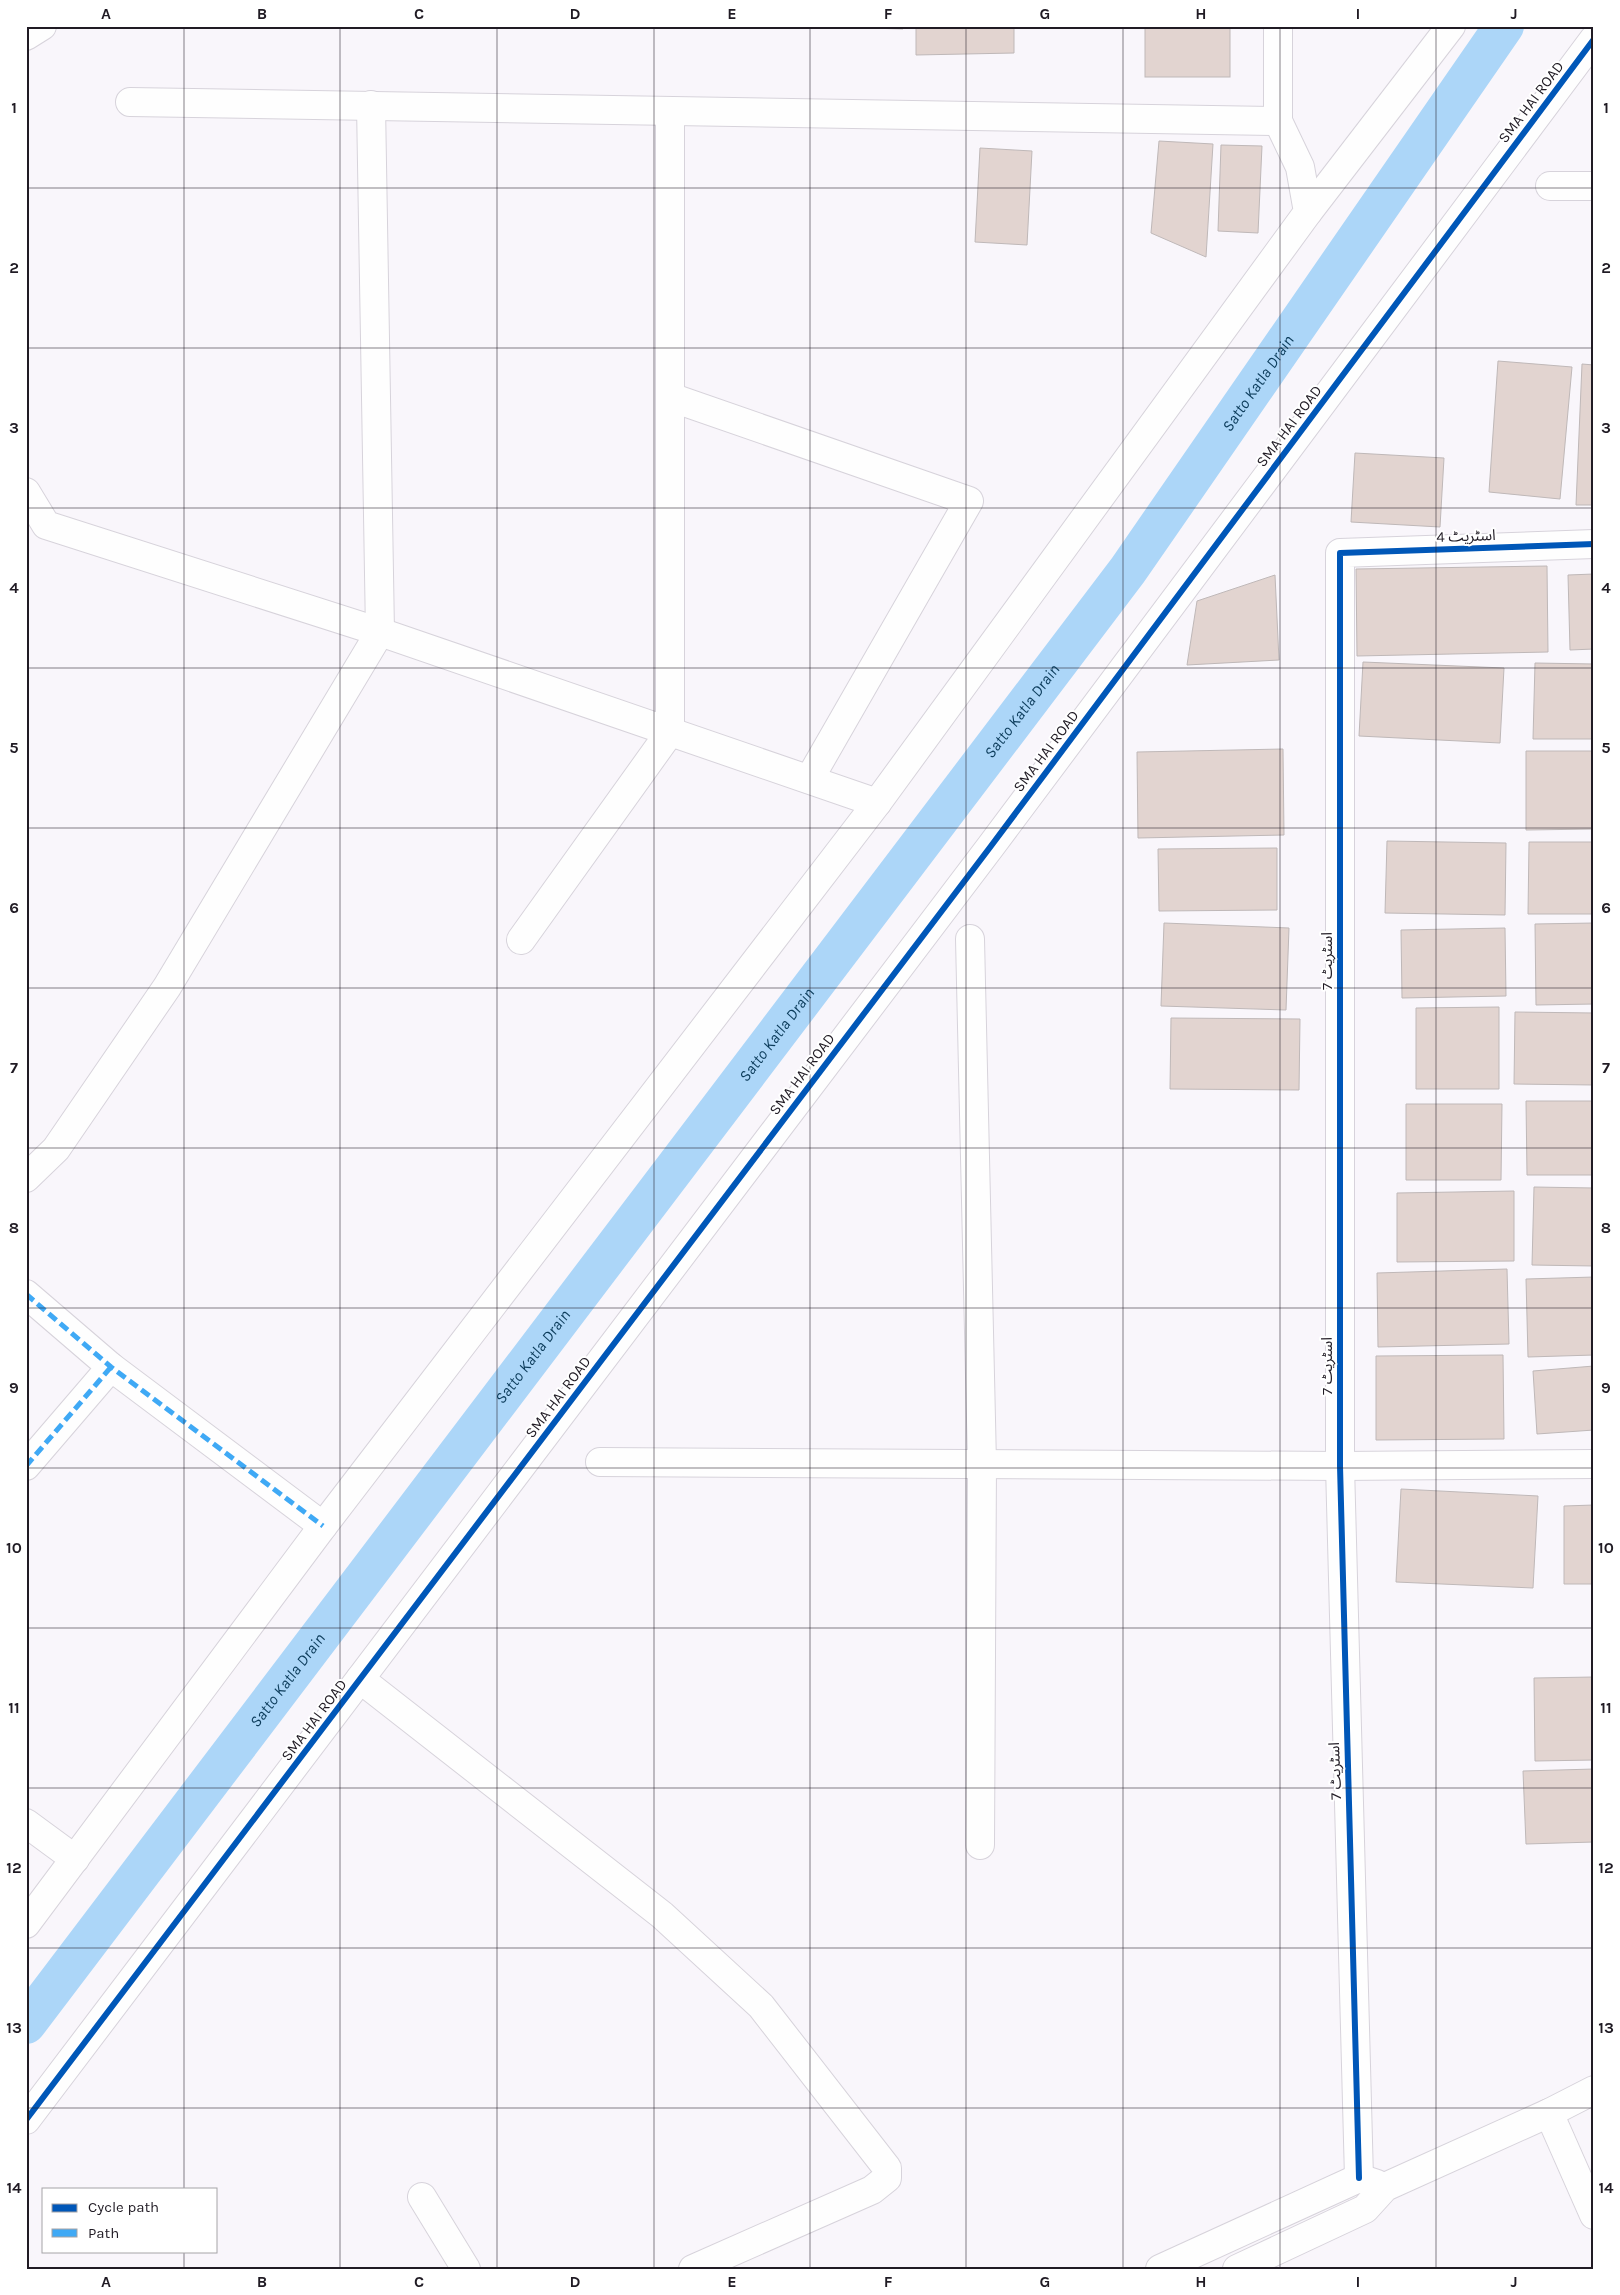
<svg xmlns="http://www.w3.org/2000/svg" width="1620" height="2295" font-family="Karla,'Noto Sans Arabic',sans-serif">
	<style>
		.lines { fill: none; stroke-linecap: round; stroke-linejoin: round }
		.canal { stroke: #acd6f8; stroke-width: 40 }
		.building { fill: #e2d4d0; stroke: #bfb8b8 }
		.minor-casing { stroke: #d7d3db; stroke-width: 30 }
		.minor { stroke: #fefefe; stroke-width: 28 }
		.quiet { stroke: #3fa9f5; stroke-width: 5; stroke-dasharray: 10 5; stroke-linecap: butt }
		.cycleway-casing { stroke: #fff; stroke-width: 9 }
		.cycleway { stroke: #0057b8; stroke-width: 6 }
		.grid { fill: none; stroke: #201b24; stroke-width: 1; stroke-opacity: 0.55 }
		.labels { text-anchor: middle; stroke-width: 4; stroke-linejoin: round; paint-order: stroke }
		.street-label { font-size: 15px; fill: #201b24; stroke: #fff }
		.water-label { font-size: 16px; font-style: italic; fill: #0c3c5b; stroke: #fff }
		.neatline { fill: none; stroke: #201b24; stroke-width: 2 }
		.grid-label { font-size: 16px; text-anchor: middle; font-weight: bold; fill: #201b24 }
	</style>
	<rect width="100%" height="100%" fill="#f9f6fb"/>
	<g class="lines">
		<path class="canal" id="s1" d="M26,2024L1128,570L1504,26"/>
	</g>
	<g class="building">
		<path d="M797,26H903V29Z"/>
		<path d="M916,26H1014V53L916,55Z"/>
		<rect x="1145" y="26" width="85" height="51"/>
		<path d="M1159,141L1213,144L1206,257L1151,233Z"/>
		<path d="M1221,145L1262,146L1258,233L1218,231Z"/>
		<path d="M980,148L1032,151L1027,245L975,242Z"/>
		<path d="M1498,361L1572,367L1560,499L1489,492Z"/>
		<path d="M1582,364L1594,365V505H1576Z"/>
		<path d="M1355,453L1444,458L1440,527L1351,522Z"/>
		<path d="M1547,566L1548,652L1357,656L1356,569Z"/>
		<path d="M1594,574V649L1570,650L1568,575Z"/>
		<path d="M1275,575L1279,660L1187,665L1197,601Z"/>
		<path d="M1363,662L1504,668L1500,743L1359,736Z"/>
		<path d="M1535,663L1594,664V739H1533Z"/>
		<path d="M1283,749L1284,835L1138,838L1137,752Z"/>
		<path d="M1526,751H1594V829L1526,830Z"/>
		<path d="M1387,841L1506,843L1505,915L1385,913Z"/>
		<path d="M1529,842H1594V914H1528Z"/>
		<path d="M1277,848V910L1159,911L1158,849Z"/>
		<path d="M1164,923L1289,928L1286,1010L1161,1006Z"/>
		<path d="M1594,923V1004L1536,1005L1535,924Z"/>
		<path d="M1505,928L1506,996L1402,998L1401,930Z"/>
		<path d="M1499,1007V1089H1416V1008Z"/>
		<path d="M1515,1012L1594,1013V1085L1514,1084Z"/>
		<path d="M1171,1018L1300,1019L1299,1090L1170,1089Z"/>
		<path d="M1526,1101H1594V1175H1527Z"/>
		<path d="M1406,1104H1502L1501,1180H1406Z"/>
		<path d="M1534,1187L1594,1188V1266L1532,1265Z"/>
		<path d="M1514,1191V1261L1397,1262V1193Z"/>
		<path d="M1507,1269L1509,1344L1378,1347L1377,1273Z"/>
		<path d="M1594,1277V1355L1528,1357L1526,1279Z"/>
		<path d="M1503,1355L1504,1439L1376,1440V1356Z"/>
		<path d="M1594,1366V1430L1537,1434L1533,1371Z"/>
		<path d="M1401,1489L1538,1496L1533,1588L1396,1582Z"/>
		<path d="M1594,1505V1584H1564V1506Z"/>
		<path d="M1594,1677V1760L1535,1761L1534,1678Z"/>
		<path d="M1594,1769V1842L1526,1844L1523,1771Z"/>
	</g>
	<g class="lines">
		<g class="minor-casing">
			<g id="minor">
				<path d="M26,36L42,26"/>
				<path d="M130,102L1278,121V26"/>
				<path d="M1550,186H1594"/>
				<path d="M1308,212L1451,26"/>
				<path d="M670,397L969,501L810,778"/>
				<path d="M26,492L46,525L380,632L877,803"/>
				<path d="M970,939L982,1463L980,1845"/>
				<path d="M521,940L670,732V111"/>
				<path d="M26,1178L56,1149L167,987L380,632L371,105"/>
				<path d="M26,1294L111,1367L323,1526"/>
				<path d="M600,1462L1340,1466L1594,1464"/>
				<path d="M26,1466L111,1367"/>
				<path d="M360,1679L662,1915L761,2006L887,2168V2178L872,2190L693,2269"/>
				<path d="M26,1823L75,1859"/>
				<path d="M26,1924L323,1526L877,803L1308,212L1300,167L1278,121"/>
				<path d="M1549,2113L1594,2215"/>
				<path d="M26,2120L991,846L1594,39"/>
				<path d="M1359,2178L1340,1466V553L1594,544"/>
				<path d="M422,2197L466,2269"/>
				<path d="M1160,2269L1359,2178L1377,2184"/>
				<path d="M1237,2269L1365,2209L1385,2187L1549,2113L1594,2090"/>
			</g>
		</g>
		<use href="#minor" class="minor"/>
		<g class="quiet">
			<path d="M26,1294L111,1367L323,1526"/>
			<path d="M26,1466L111,1367"/>
		</g>
		<g class="cycleway-casing">
			<g id="cycleway">
				<path d="M26,2120L991,846L1594,39"/>
				<path d="M1359,2178L1340,1466V553L1594,544"/>
			</g>
		</g>
		<use href="#cycleway" class="cycleway"/>
	</g>
	<path class="grid" d="M184,26V2189M340,26V2269M497,26V2269M654,26V2269M810,26V2269M966,26V2269M1123,26V2269M1280,26V2269M1436,26V2269M26,188H1594M26,348H1594M26,508H1594M26,668H1594M26,828H1594M26,988H1594M26,1148H1594M26,1308H1594M26,1468H1594M26,1628H1594M26,1788H1594M26,1948H1594M26,2108H1594M184,2251V2269"/>
	<g class="labels">
		<g class="street-label">
			<text transform="translate(1531 102) rotate(-53)" y="5">SMA HAI ROAD</text>
			<text transform="translate(1289 426) rotate(-53)" y="5">SMA HAI ROAD</text>
			<text transform="translate(1466 536) rotate(-2)" y="5">اسٹریٹ 4</text>
			<text transform="translate(1046 751) rotate(-53)" y="5">SMA HAI ROAD</text>
			<text transform="translate(1327 961) rotate(-90)" y="5">اسٹریٹ 7</text>
			<text transform="translate(802 1074) rotate(-53)" y="5">SMA HAI ROAD</text>
			<text transform="translate(1327 1366) rotate(-90)" y="5">اسٹریٹ 7</text>
			<text transform="translate(558 1397) rotate(-53)" y="5">SMA HAI ROAD</text>
			<text transform="translate(314 1720) rotate(-53)" y="5">SMA HAI ROAD</text>
			<text transform="translate(1335 1771) rotate(-92)" y="5">اسٹریٹ 7</text>
		</g>
		<g class="water-label">
			<text dy="6" stroke="none"><textPath href="#s1" startOffset="2052">Satto Katla Drain</textPath></text>
			<text dy="6" stroke="none"><textPath href="#s1" startOffset="1648">Satto Katla Drain</textPath></text>
			<text dy="6" stroke="none"><textPath href="#s1" startOffset="1242">Satto Katla Drain</textPath></text>
			<text dy="6" stroke="none"><textPath href="#s1" startOffset="838">Satto Katla Drain</textPath></text>
			<text dy="6" stroke="none"><textPath href="#s1" startOffset="432">Satto Katla Drain</textPath></text>
		</g>
	</g>
	<rect width="1620" height="2295" fill="none" stroke="#ffffff" stroke-width="55"/>
	<rect x="42" y="2188" width="175" height="65" fill="#ffffff" stroke="#a6a4a7"/>
	<rect x="52" y="2204" width="25" height="8" fill="#0057b8" stroke="#a6a4a7"/>
	<text x="88" y="2212" font-size="15" fill="#201b24">Cycle path</text>
	<rect x="52" y="2229" width="25" height="8" fill="#3fa9f5" stroke="#a6a4a7"/>
	<text x="88" y="2238" font-size="15" fill="#201b24">Path</text>
	<rect x="28" y="28" width="1564" height="2240" class="neatline"/>
	<g class="grid-label">
		<text x="106" y="19">A</text>
		<text x="262" y="19">B</text>
		<text x="419" y="19">C</text>
		<text x="575" y="19">D</text>
		<text x="732" y="19">E</text>
		<text x="888" y="19">F</text>
		<text x="1045" y="19">G</text>
		<text x="1201" y="19">H</text>
		<text x="1358" y="19">I</text>
		<text x="1514" y="19">J</text>
		<text x="14" y="113">1</text>
		<text x="1606" y="113">1</text>
		<text x="14" y="273">2</text>
		<text x="1606" y="273">2</text>
		<text x="14" y="433">3</text>
		<text x="1606" y="433">3</text>
		<text x="14" y="593">4</text>
		<text x="1606" y="593">4</text>
		<text x="14" y="753">5</text>
		<text x="1606" y="753">5</text>
		<text x="14" y="913">6</text>
		<text x="1606" y="913">6</text>
		<text x="14" y="1073">7</text>
		<text x="1606" y="1073">7</text>
		<text x="14" y="1233">8</text>
		<text x="1606" y="1233">8</text>
		<text x="14" y="1393">9</text>
		<text x="1606" y="1393">9</text>
		<text x="14" y="1553">10</text>
		<text x="1606" y="1553">10</text>
		<text x="14" y="1713">11</text>
		<text x="1606" y="1713">11</text>
		<text x="14" y="1873">12</text>
		<text x="1606" y="1873">12</text>
		<text x="14" y="2033">13</text>
		<text x="1606" y="2033">13</text>
		<text x="14" y="2193">14</text>
		<text x="1606" y="2193">14</text>
		<text x="106" y="2287">A</text>
		<text x="262" y="2287">B</text>
		<text x="419" y="2287">C</text>
		<text x="575" y="2287">D</text>
		<text x="732" y="2287">E</text>
		<text x="888" y="2287">F</text>
		<text x="1045" y="2287">G</text>
		<text x="1201" y="2287">H</text>
		<text x="1358" y="2287">I</text>
		<text x="1514" y="2287">J</text>
	</g>
</svg>
